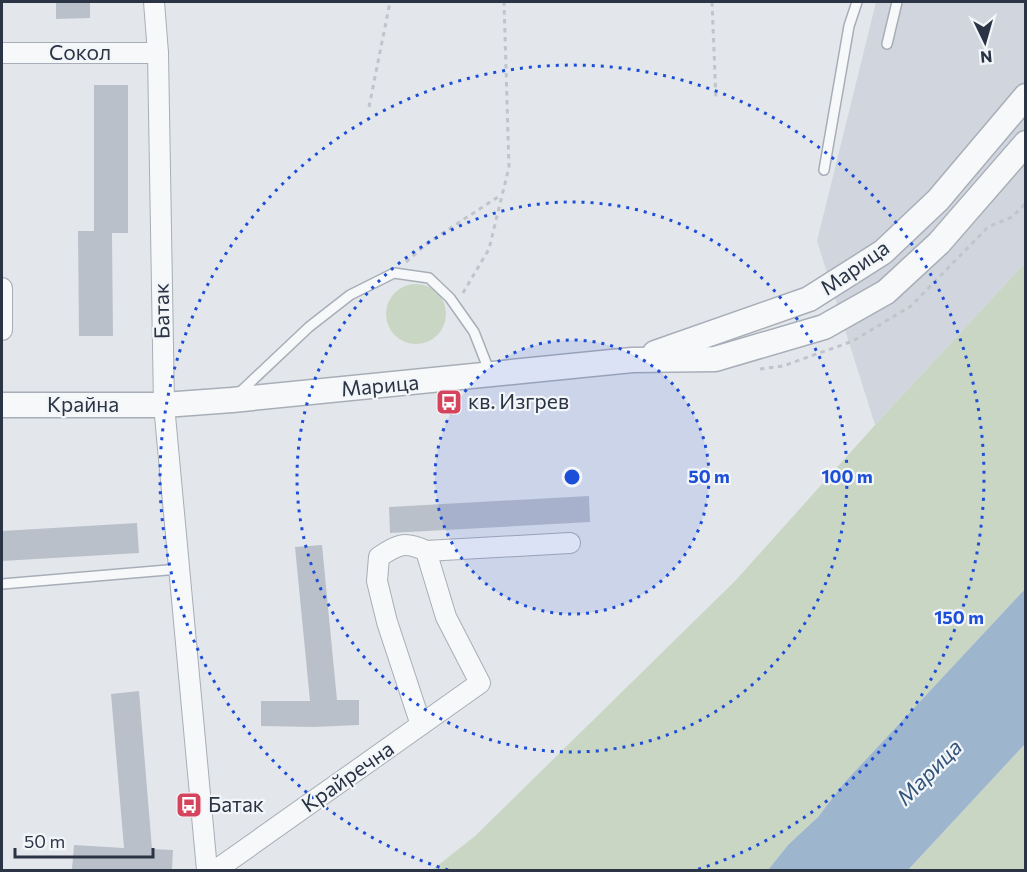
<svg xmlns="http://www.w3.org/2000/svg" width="1027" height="872" font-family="Commissioner,sans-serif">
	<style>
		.built { fill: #d1d6de }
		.green { fill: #c9d6c4 }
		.water { fill: #9db5cd }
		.building { fill: #bac0ca }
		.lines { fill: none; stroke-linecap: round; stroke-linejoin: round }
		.service-casing { stroke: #a8aeb7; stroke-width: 12 }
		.minor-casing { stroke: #a8aeb7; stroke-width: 22 }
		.tertiary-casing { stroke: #a8aeb7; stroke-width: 27 }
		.path { stroke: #c1c5cb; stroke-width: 3; stroke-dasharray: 4.5 4.5; stroke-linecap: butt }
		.service { stroke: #f6f8fa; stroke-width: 9 }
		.minor { stroke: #f6f8fa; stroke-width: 20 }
		.tertiary { stroke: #f6f8fa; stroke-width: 24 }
		.ring { fill: none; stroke: #1d4ed8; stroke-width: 3; stroke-dasharray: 3 6 }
		.labels { text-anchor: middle; stroke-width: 4.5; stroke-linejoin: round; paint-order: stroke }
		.street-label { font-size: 21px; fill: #2a3445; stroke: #f3f6f9 }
		.poi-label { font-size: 21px; fill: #2a3445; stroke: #f3f6f9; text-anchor: start }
		.water-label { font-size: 22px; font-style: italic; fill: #32547b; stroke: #f3f6f9 }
		.centre { fill: #1d4ed8; stroke: #f3f6f9; stroke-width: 3 }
		.ring-label { font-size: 18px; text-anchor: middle; font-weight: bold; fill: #1d4ed8; stroke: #f3f6f9; stroke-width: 4.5; stroke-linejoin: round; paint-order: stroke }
	</style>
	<rect width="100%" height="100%" fill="#e3e7ec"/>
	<path class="built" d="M876,2H1025V263L875,425L817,241Z"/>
	<g class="green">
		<path d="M1025,263V589L844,783L818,817L788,845L768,870H432L475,836L735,581L875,425Z"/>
		<circle cx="416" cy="314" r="30"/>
		<path d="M1025,744V870H908Z"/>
	</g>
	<path class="water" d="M1025,589V744L908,870H768L788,845L818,817L844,783Z"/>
	<g class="building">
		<path d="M56,2H90V18L56,19Z"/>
		<path d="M94,85H128V233H112L113,336H79L78,231H94Z"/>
		<path d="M589,496L590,522L390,533L389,507Z"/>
		<path d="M137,523L139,553L2,561V531Z"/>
		<path d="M322,545L337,700H359V725L313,727L261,726V701H310L295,547Z"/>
		<path d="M139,691L152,849L173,850L172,870L72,869L74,845L124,848L111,694Z"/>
	</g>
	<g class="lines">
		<g class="service-casing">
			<g id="service">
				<path d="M887,44L897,2"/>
				<path d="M824,170L849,26L857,2"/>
				<path d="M238,394L309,327L350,295L394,273L429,278L450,298L474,332L490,373"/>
				<path d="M2,584L179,569"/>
			</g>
		</g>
		<g class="minor-casing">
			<g id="minor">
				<path d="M154,2L158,53L164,405L207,870"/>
				<path d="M2,53H158"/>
				<path d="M2,288V330"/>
				<path d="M426,551L570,543"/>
				<path d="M216,870L480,683L446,617L426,551C405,541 398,544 379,557L377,581L387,622L421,725"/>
			</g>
		</g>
		<g class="tertiary-casing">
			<g id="tertiary">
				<path d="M655,353L809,299L883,252L938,200L1026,96"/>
				<path d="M2,405H164L232,400L632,360L715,359L824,327L886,292L939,243L1026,143"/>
			</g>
		</g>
		<g class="path">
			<path d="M712,2L716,100"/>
			<path d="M369,107L390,2"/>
			<path d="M406,262L429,242L501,195"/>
			<path d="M463,293L489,249L509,167L504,2"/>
			<path d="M760,369L783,366L853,341L911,306L988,227L1012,217L1026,203"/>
		</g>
		<use href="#service" class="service"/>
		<use href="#minor" class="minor"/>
		<use href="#tertiary" class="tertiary"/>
	</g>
	<circle cx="572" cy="477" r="137" fill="#1d4ed8" fill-opacity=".12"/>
	<g class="ring">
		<circle cx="572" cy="477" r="137"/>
		<circle cx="572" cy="477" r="275"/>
		<path d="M448 870A412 412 0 1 1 696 870"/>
	</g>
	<defs>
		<g id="bus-square" transform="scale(1.35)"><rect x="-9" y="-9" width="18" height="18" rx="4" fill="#d5445d" stroke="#f3f6f9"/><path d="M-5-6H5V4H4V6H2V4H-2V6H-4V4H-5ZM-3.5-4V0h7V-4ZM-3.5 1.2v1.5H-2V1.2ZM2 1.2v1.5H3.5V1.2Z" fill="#fff"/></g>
	</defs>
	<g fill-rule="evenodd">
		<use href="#bus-square" x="449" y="402"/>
		<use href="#bus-square" x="189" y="805"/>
	</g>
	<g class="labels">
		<g class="street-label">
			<text x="80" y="60">Сокол</text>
			<text transform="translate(855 268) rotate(-35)" y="7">Марица</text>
			<text transform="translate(162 311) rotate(-91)" y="7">Батак</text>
			<text transform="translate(380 386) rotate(-5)" y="7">Марица</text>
			<text x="83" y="412">Крайна</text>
			<text transform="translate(348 777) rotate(-35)" y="7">Крайречна</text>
		</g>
		<g class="poi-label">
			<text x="468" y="409">кв. Изгрев</text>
			<text x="208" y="812">Батак</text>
		</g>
		<g class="water-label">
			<text transform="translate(929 772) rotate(-45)" y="8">Марица</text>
		</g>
	</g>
	<circle cx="572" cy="477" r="9" class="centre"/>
	<g class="ring-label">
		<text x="709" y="483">50 m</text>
		<text x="847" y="483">100 m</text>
		<text x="959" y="624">150 m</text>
	</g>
	<rect width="1027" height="872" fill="none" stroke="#2a3445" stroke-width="6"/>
	<g transform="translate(985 42) rotate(175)" stroke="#f3f6f9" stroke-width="4.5" paint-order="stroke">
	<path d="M0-4.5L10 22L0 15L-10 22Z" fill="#2a3445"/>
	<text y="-9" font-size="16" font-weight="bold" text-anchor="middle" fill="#2a3445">N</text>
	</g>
	<path d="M15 848v9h138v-9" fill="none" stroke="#2a3445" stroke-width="3"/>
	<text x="24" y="848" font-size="18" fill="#2a3445" stroke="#f3f6f9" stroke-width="4.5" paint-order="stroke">50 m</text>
</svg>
